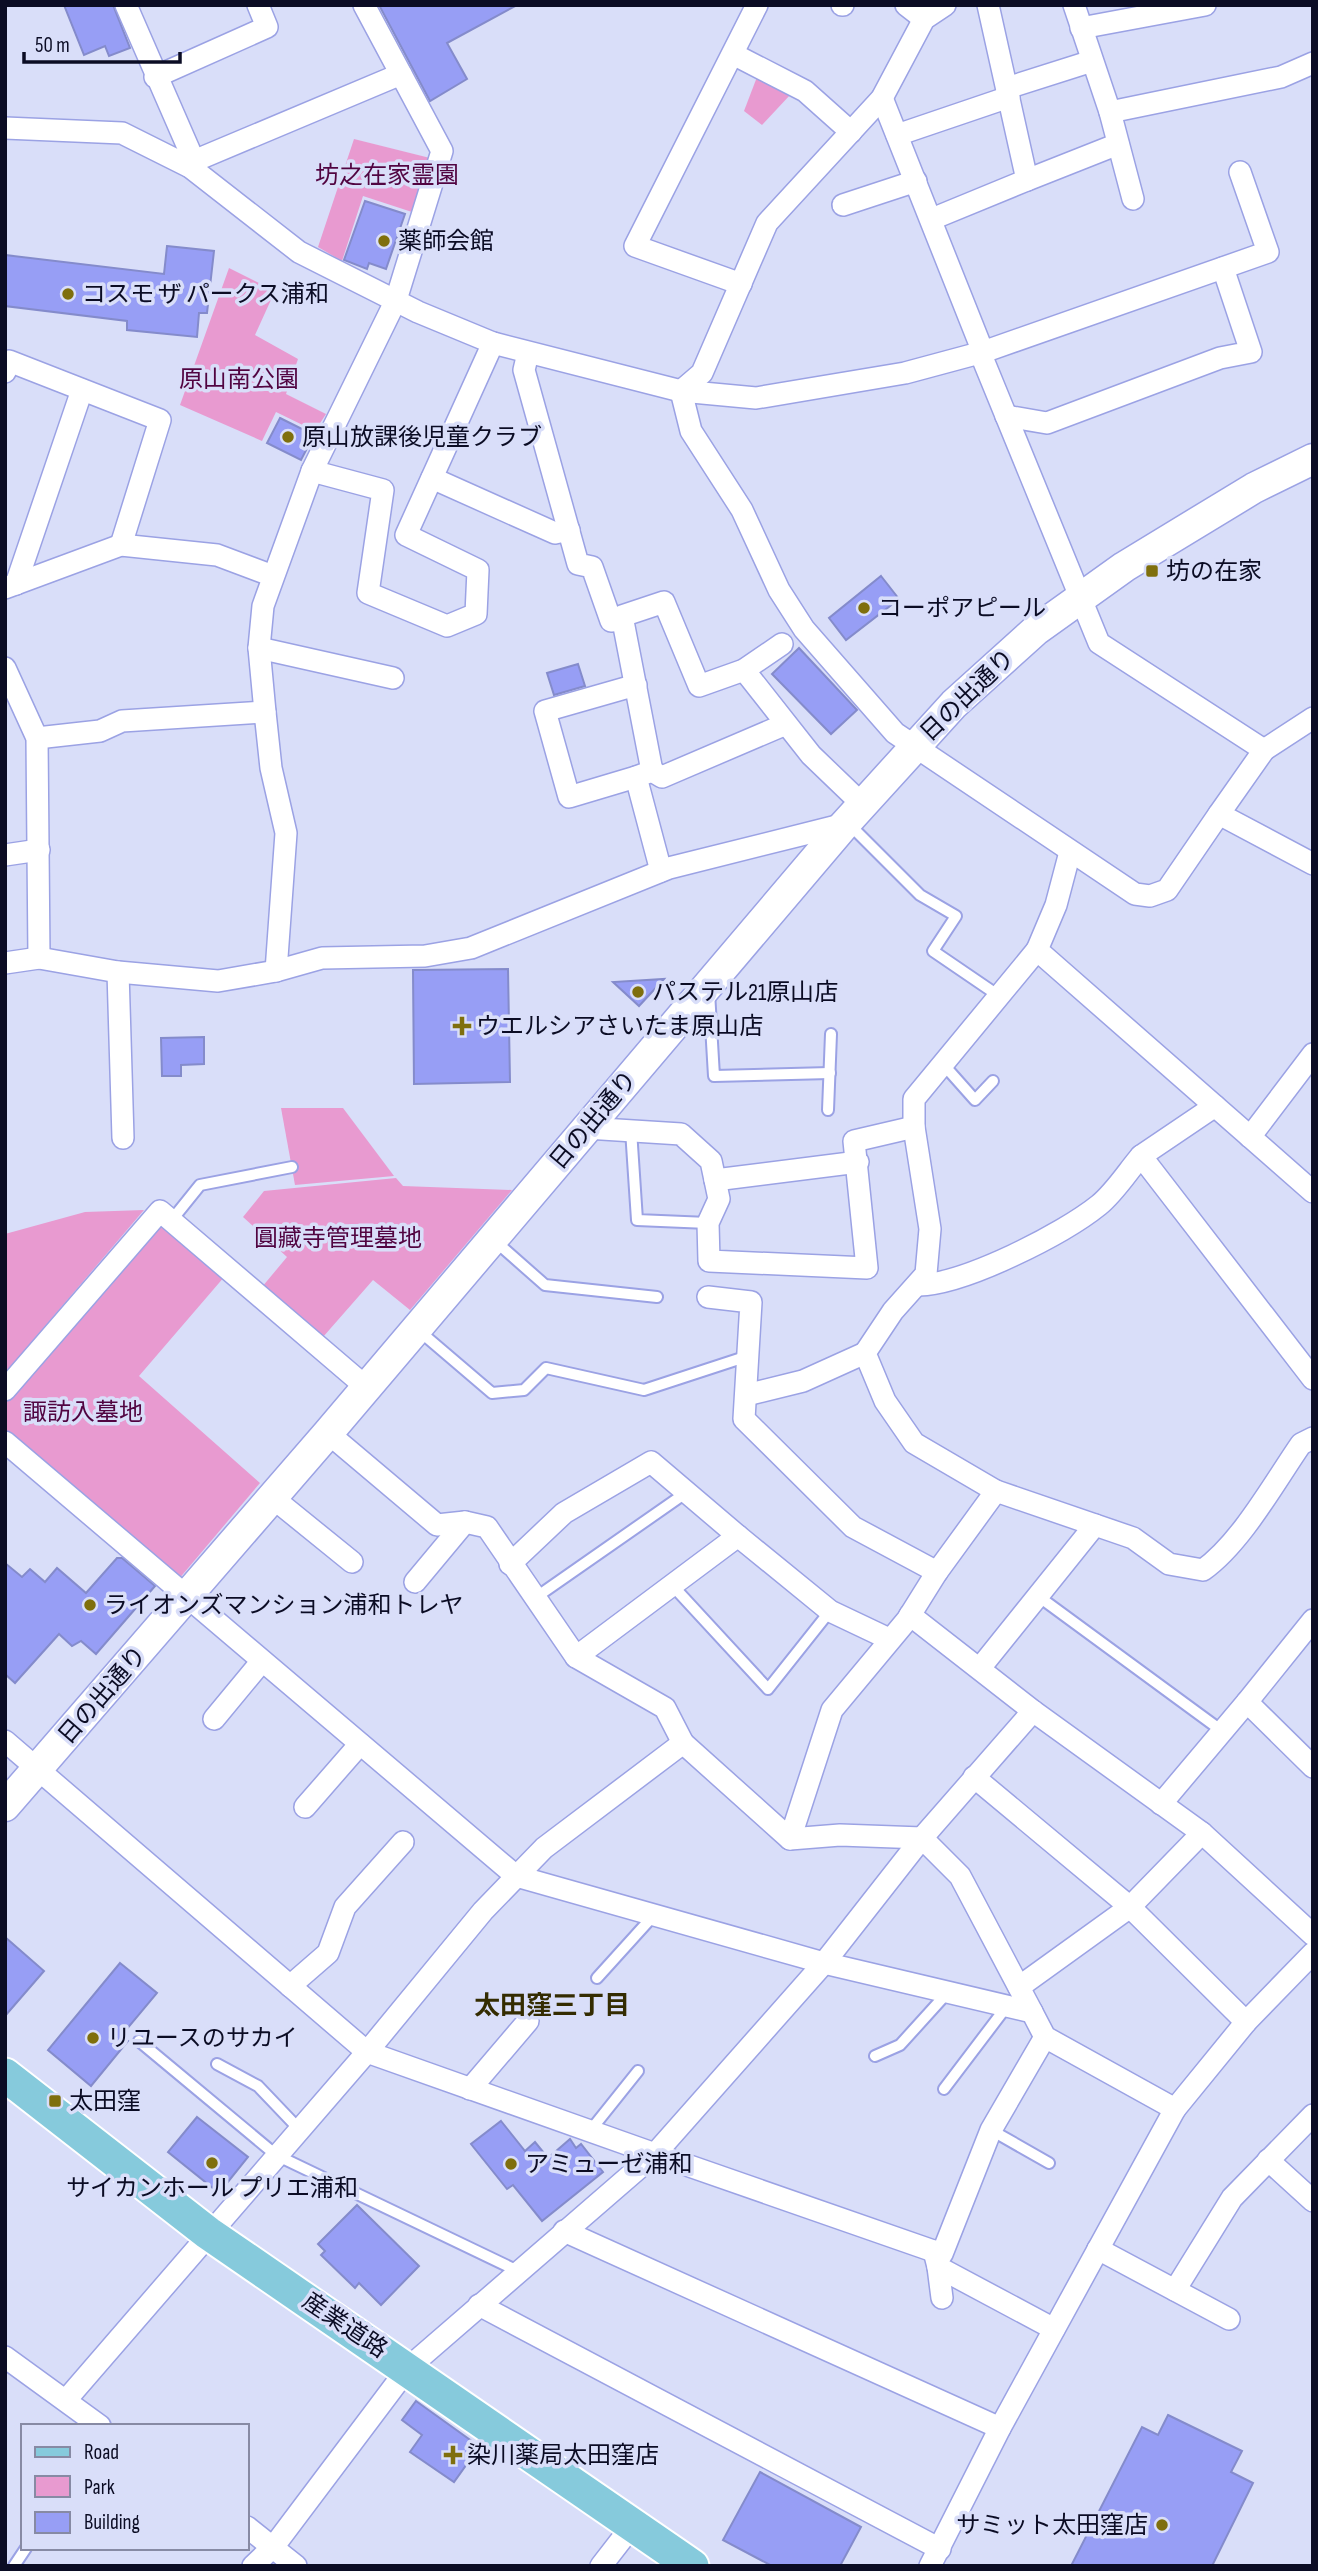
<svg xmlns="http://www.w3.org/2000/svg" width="1318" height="2571" font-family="'Sofia Sans Condensed','Noto Sans JP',sans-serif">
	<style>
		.green { fill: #e89ad0 }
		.building { fill: #979ef5; stroke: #848bcb; stroke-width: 2 }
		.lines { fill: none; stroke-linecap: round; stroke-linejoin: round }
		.lane-casing { stroke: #9ba2e4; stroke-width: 14 }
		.street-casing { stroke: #9ba2e4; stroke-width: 24 }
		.secondary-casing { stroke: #9ba2e4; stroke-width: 33 }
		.primary-casing { stroke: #fff; stroke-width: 37 }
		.lane { stroke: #fff; stroke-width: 10 }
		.street { stroke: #fff; stroke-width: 21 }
		.secondary { stroke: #fff; stroke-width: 30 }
		.primary { stroke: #86cadc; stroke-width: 33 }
		.poi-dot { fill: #7f6f0d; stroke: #d9def9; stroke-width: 2.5 }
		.labels { text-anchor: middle; stroke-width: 7; stroke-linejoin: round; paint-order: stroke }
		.park-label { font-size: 24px; fill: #510441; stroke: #d9def9 }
		.poi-label { font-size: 24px; fill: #0b0c24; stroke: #d9def9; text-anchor: start }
		.street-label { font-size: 24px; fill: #0b0c24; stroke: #d9def9 }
		.neighbourhood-label { font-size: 26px; font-weight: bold; fill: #342c01; stroke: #d9def9 }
	</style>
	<rect width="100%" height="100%" fill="#d9def9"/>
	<g class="green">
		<path d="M757,77L791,94L762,125L744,111Z"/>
		<path d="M354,139L430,158L412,212L363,196L342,261L318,247Z"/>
		<path d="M229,268L275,291L255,335L298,359L286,394L326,414L315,431L276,412L262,441L180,405Z"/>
		<path d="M281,1108H343L394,1176L295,1185Z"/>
		<path d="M396,1178L403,1186L512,1190L410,1310L373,1280L323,1337L262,1287L287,1257L243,1217L264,1191Z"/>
		<path d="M144,1210L5,1373V1234L85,1212Z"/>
		<path d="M162,1224L225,1276L139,1376L260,1483L178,1580L5,1431V1398Z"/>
	</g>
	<g class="building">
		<path d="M64,5H113L130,48L109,56L105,46L84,55Z"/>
		<path d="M379,5H517L447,43L467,79L430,101Z"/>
		<path d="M365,201L405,214L386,269L369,263L367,269L344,260Z"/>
		<path d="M167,246L214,251L207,313H199L197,337L127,330V321L5,306V255L164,274Z"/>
		<path d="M280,418L314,435L301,460L267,443Z"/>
		<path d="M881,576L899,599L846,640L829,618Z"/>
		<path d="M799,648L857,710L831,734L772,674Z"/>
		<path d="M578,664L585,686L554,695L547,673Z"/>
		<path d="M508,969L510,1082L414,1084L413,970Z"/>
		<path d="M664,979L639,1006L613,982Z"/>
		<path d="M204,1037V1064L181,1065V1076H162L161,1038Z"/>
		<path d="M117,1558H122L155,1586L96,1654L81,1641L72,1646L59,1634L15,1683L5,1674V1563L22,1577L30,1569L45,1582L57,1568L86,1593Z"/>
		<path d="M5,1937L44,1971L5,2016Z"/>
		<path d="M120,1963L157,1993L121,2036L128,2041L91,2086L48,2050Z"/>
		<path d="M197,2117L248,2157L219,2193L168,2152Z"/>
		<path d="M501,2121L525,2151L535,2142L548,2158L570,2139L576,2148L581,2144L603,2172L542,2221L513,2185L507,2189L471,2144Z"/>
		<path d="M357,2205L419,2266L381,2305L359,2283L355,2288L321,2255L325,2251L318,2244Z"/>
		<path d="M416,2401L473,2442L469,2461L454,2482L410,2452L422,2435L402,2420Z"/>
		<path d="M1168,2415L1242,2451L1231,2472L1253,2483L1212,2566H1071L1142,2427L1158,2435Z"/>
		<path d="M760,2472L861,2527L840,2566H772L723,2540Z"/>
	</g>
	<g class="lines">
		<g class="lane-casing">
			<g id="lane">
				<path d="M849,824L920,895L956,916L933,951L999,996"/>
				<path d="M709,992L714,1076L830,1073"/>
				<path d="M943,1064L975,1100L993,1081"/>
				<path d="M828,1110L831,1034"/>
				<path d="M631,1130L637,1220L708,1223"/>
				<path d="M171,1221L200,1185L292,1167"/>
				<path d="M495,1241L545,1285L657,1297"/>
				<path d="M417,1329L492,1393L524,1390L546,1368L644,1390L748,1356"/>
				<path d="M672,1585L768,1689L830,1611"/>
				<path d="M1038,1596L1222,1731"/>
				<path d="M535,1598L687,1492"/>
				<path d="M597,1978L654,1915"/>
				<path d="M139,2041L276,2155L518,2271"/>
				<path d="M875,2056L900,2045L948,1992"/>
				<path d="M217,2064L258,2086L299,2129"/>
				<path d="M944,2089L1007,2006"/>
				<path d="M991,2130L1049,2163"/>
				<path d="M590,2131L638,2071"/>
				<path d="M14,2566L26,2548"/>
			</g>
		</g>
		<g class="street-casing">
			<g id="street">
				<path d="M126,5L194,161L190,167"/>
				<path d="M842,5H843"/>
				<path d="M906,5L924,19"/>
				<path d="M945,5L924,19L882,98L767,223L702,373L681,391L691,431L742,510L779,590L804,629L895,733L1135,894L1150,896L1167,890L1219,814"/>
				<path d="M1074,5L1110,112L1133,199"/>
				<path d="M1081,28L1205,5"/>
				<path d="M733,54L805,91L851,132"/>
				<path d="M155,77L267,27L258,5"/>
				<path d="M1007,88L1092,61"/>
				<path d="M882,98L983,352L984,362L1099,643L1264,750L1219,814L1313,864"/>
				<path d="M1110,112L1281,77L1313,63"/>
				<path d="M5,128L122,133L190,167L299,252L418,312L493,343L681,391L756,398L905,373L983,352L1268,252L1240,172"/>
				<path d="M897,135L1009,97"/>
				<path d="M194,161L401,74"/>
				<path d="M1027,180L1118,144"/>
				<path d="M843,205L916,181"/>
				<path d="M932,219L1027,180L988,5"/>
				<path d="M741,284L635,246L757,5"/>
				<path d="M528,353L524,370L578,564L592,567L611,621L622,620"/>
				<path d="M5,372L9,361L160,420L121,545"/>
				<path d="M1006,416L1047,423L1220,358L1251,352L1223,268"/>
				<path d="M312,471L383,490L368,593L447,626L476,614L478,570L406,535L493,343"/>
				<path d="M432,478L555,533L569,530"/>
				<path d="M16,584L82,390"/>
				<path d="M5,588L121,545L217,555L273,576"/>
				<path d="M259,648L393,678"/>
				<path d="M5,668L37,738L39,958"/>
				<path d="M744,670L811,755L862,804"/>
				<path d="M636,685L545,711L569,797L636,777"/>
				<path d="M37,738L100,731L122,721L265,712"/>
				<path d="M1264,750L1313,718"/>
				<path d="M652,771L662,777L786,724"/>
				<path d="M1070,852L1056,905L1037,950L1313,1192"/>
				<path d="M5,855L39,850"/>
				<path d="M661,871L636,777L652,771L622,616L664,602L699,686L744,670L782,644"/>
				<path d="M1037,950L914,1099V1127L930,1229L926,1274L893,1311L865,1353L885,1401L914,1443L996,1491L1133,1538L1169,1564L1203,1570C1241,1543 1274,1483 1301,1444L1313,1438"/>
				<path d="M5,963L39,958L118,972L218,981L276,971L322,958L425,956L471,948L669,868L845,824"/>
				<path d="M276,971L286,833L271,768L265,712L259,648L263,606L312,471L396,300L442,151L364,5"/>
				<path d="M118,972L123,1138"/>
				<path d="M1215,1106L1141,1156L1313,1379"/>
				<path d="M586,1128L681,1134L711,1161L719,1199L708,1223L709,1261L867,1268L854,1141L914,1127"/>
				<path d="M1250,1137L1313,1054"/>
				<path d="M715,1180L858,1162"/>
				<path d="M919,1285C965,1284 1063,1234 1099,1205C1115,1192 1128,1171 1141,1156"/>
				<path d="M708,1297L751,1302L744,1419L853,1527L937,1572"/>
				<path d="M5,1390L160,1211L366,1387"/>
				<path d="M746,1395L803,1381L865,1353"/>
				<path d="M328,1433L437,1525L465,1522L487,1527L576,1657L738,1536L830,1611L889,1639"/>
				<path d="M5,1442L516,1876L824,1963L1032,2012L1045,2037L1175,2109L1246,2022L1313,1953"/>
				<path d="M273,1498L352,1562"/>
				<path d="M510,1564L564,1513L651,1462L738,1536"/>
				<path d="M415,1582L465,1522"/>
				<path d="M910,1615L1033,1711L1202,1833L1313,1935"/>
				<path d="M576,1657L665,1708L683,1743"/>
				<path d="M980,1668L1095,1525"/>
				<path d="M1247,1702L1313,1620"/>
				<path d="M214,1719L262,1661"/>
				<path d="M5,1741L367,2052L655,2154L824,1963L922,1838L1033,1711"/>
				<path d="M974,1777L1130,1907L1246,2022"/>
				<path d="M1161,1804L1247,1702L1313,1767"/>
				<path d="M305,1807L360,1744"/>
				<path d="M790,1839L840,1835L922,1838L960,1876L1032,2012"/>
				<path d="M290,1986L328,1953L345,1907L403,1842"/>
				<path d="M1019,1987L1130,1907L1202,1833"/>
				<path d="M470,2089L528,2021"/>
				<path d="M1268,2160L1313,2201"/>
				<path d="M564,2231L1000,2428"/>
				<path d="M1098,2249L1229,2319"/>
				<path d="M934,2251L938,2267L1054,2329"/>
				<path d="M938,2267L942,2298"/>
				<path d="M1175,2290L1232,2198L1313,2115"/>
				<path d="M479,2305L940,2549"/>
				<path d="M5,2357L100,2426"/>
				<path d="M66,2400L367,2052L483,1911L544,1848L683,1743L790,1839L832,1710L907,1620L937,1572L996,1491"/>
				<path d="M247,2527L296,2566"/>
				<path d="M253,2566L274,2546L408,2368L655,2154L942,2254L991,2130L1045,2037"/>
				<path d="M601,2566L632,2526"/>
				<path d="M930,2566L1000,2428L1175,2109"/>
			</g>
		</g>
		<g class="secondary-casing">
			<path id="secondary" d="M5,1806L328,1433L845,824L954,704L1036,630L1124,567L1254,488L1313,459"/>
		</g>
		<g class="primary-casing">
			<path id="primary" d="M5,2075L208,2233L692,2566"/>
		</g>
		<use href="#lane" class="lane"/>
		<use href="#street" class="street"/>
		<use href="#secondary" class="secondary"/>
		<use href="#primary" class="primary"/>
	</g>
	<g class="poi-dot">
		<circle cx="384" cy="241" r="7"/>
		<circle cx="68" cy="294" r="7"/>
		<circle cx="288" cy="437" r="7"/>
		<rect x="1145" y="564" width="14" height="14" rx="3.5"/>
		<circle cx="864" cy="608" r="7"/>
		<circle cx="638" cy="992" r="7"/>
		<path d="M458.5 1015.5h7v7h7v7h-7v7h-7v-7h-7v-7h7z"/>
		<circle cx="90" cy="1605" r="7"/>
		<circle cx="93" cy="2038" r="7"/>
		<rect x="48" y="2094" width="14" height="14" rx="3.5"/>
		<circle cx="212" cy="2163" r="7"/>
		<circle cx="511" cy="2164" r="7"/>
		<path d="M449.5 2444.5h7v7h7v7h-7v7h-7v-7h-7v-7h7z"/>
		<circle cx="1162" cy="2525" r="7"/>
	</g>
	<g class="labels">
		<g class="park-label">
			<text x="387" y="183">坊之在家霊園</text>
			<text x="239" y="387">原山南公園</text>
			<text x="338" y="1246">圓藏寺管理墓地</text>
			<text x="83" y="1420">諏訪入墓地</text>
		</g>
		<g class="poi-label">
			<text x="398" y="249">薬師会館</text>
			<text x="82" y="302">コスモ ザ パークス浦和</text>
			<text x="302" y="445">原山放課後児童クラブ</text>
			<text x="1166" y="579">坊の在家</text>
			<text x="878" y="616">コーポアピール</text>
			<text x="652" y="1000">パステル21原山店</text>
			<text x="476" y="1034">ウエルシアさいたま原山店</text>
			<text x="104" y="1613">ライオンズマンション浦和トレヤ</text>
			<text x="107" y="2046">リユースのサカイ</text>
			<text x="69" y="2109">太田窪</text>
			<text x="525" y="2172">アミューゼ浦和</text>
			<text x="212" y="2196" text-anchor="middle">サイカンホール プリエ浦和</text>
			<text x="467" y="2463">染川薬局太田窪店</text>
			<text x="1148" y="2533" text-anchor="end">サミット太田窪店</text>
		</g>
		<g class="street-label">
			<text transform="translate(967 695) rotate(-44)" y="8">日の出通り</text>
			<text transform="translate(593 1120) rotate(-50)" y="8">日の出通り</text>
			<text transform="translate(102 1695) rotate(-49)" y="8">日の出通り</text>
			<text transform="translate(345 2325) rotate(34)" y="8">産業道路</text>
		</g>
		<g class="neighbourhood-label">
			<text x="552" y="2014">太田窪三丁目</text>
		</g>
	</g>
	<rect width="1318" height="2571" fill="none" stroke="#0b0c24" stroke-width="14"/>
	<rect x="21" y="2424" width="228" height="126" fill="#d9def9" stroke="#878aa4" stroke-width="2"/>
	<rect x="35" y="2447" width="35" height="10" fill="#86cadc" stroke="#878aa4" stroke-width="2"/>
	<text x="84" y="2459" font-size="21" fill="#0b0c24">Road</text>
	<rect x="35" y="2476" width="35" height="21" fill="#e89ad0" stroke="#878aa4" stroke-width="2"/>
	<text x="84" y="2494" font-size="21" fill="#0b0c24">Park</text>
	<rect x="35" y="2512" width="35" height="21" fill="#979ef5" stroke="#878aa4" stroke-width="2"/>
	<text x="84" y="2529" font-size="21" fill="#0b0c24">Building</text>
	<path d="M24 52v10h156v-10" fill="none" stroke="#0b0c24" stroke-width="3.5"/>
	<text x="35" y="52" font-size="21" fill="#0b0c24" stroke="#d9def9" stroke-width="5" paint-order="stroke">50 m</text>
</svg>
